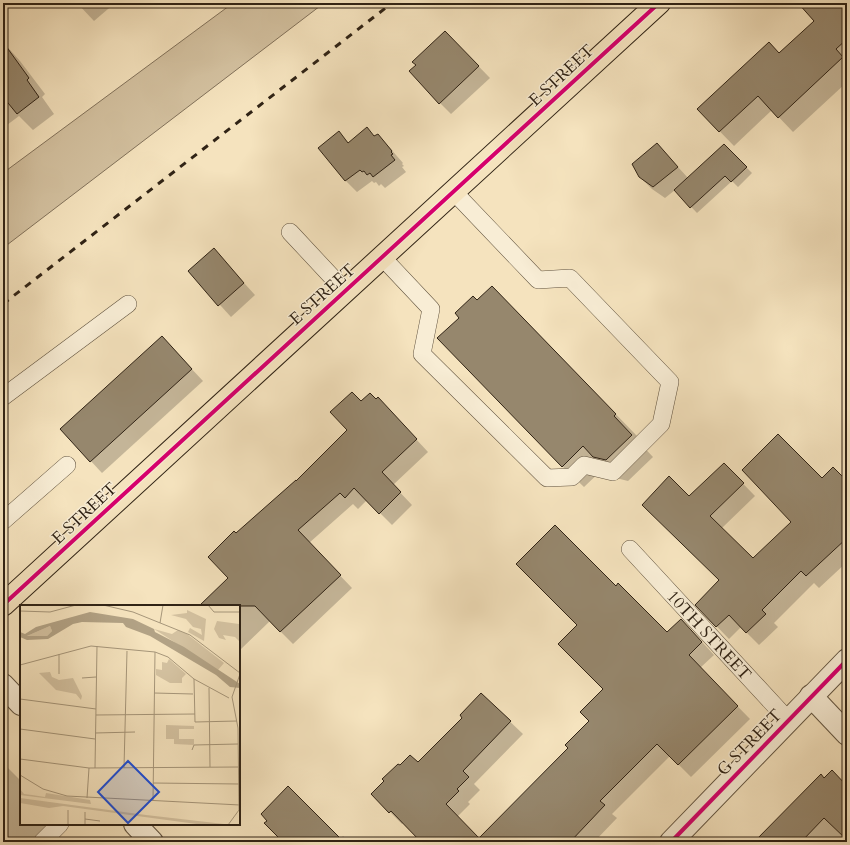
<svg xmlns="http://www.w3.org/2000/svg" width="850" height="845" font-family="Cardo,serif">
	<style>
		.green { fill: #d4c2a1; stroke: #82725b }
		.shadow { fill: #0003 }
		.building { fill: #96876d; stroke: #302315 }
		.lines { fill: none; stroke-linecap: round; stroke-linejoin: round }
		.service-casing { stroke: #61533f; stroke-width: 18 }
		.minor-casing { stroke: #61533f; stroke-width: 24 }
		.primary-casing { stroke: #302315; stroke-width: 24 }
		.service { stroke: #f8edd5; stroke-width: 17 }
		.minor { stroke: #f8edd5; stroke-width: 22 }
		.primary { stroke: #f5e3be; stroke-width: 22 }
		.rail { stroke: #302315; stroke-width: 3; stroke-dasharray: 7 7; stroke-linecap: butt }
		.cycleway-casing { stroke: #f8edd5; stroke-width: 6 }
		.cycleway { stroke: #d6006c; stroke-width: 4 }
		.labels { text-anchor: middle; stroke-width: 3; stroke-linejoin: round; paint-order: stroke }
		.street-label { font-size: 17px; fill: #302315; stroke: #f8edd5 }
		.inset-road { fill: none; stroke: #a6967a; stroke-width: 1 }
		.view { fill: #1d4ed8; fill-opacity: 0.15; stroke: #1d4ed8; stroke-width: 2 }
		.inset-edge { fill: none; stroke: #302315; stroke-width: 2 }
	</style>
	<rect width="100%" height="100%" fill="#f5e3be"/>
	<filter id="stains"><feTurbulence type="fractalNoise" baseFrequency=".005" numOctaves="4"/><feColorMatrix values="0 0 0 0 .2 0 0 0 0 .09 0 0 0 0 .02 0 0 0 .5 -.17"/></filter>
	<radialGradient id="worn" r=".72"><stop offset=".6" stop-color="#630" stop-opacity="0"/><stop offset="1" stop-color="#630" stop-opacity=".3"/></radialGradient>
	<path class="green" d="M233,3H324L3,248V173Z"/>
	<g class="shadow">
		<path d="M77,3H115L94,21Z"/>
		<path d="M813,3H847V85L846,83L793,132L772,110L734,146L698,109L779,54L815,21Z"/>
		<path d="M3,42L20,61L45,94L42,97L54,114L33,130L19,116L3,128Z"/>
		<path d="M457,44L490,78L451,114L440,103Z"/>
		<path d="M367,129L375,137L378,135L389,147L403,163L402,164L404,166L402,167L406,172L385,188L381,184L379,186L376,182L374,183L372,181L357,192L346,181L320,148L339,133L349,143Z"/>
		<path d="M657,144L688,178L724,145L752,173L738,187L732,181L697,213L675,190L665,198L652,189L640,177Z"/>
		<path d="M214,250L255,295L231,317L189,271Z"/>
		<path d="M477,301L513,308L637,436L635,438L653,457L628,481L616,478L605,467L584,487L562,466Z"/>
		<path d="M173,349L203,381L102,473L61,429Z"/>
		<path d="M362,402L390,411L428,452L393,485L412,505L392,525L367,500L358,509L353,504L309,543L352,588L293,644L270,621L239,651V606H200L230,578L236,534L297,482L349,430Z"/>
		<path d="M724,464L755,496L722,528L753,559L792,522L822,480L847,482V562L819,588L814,583L774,623L778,627L759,645L741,627L729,639L696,605L721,580L689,497Z"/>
		<path d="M616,587L667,634L693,632L714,655L700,668L750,719L691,777L670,756L612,814L617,818L594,842H495L591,721L604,689Z"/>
		<path d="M481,694L523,734L474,784L480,790L468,802L470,804L457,817L482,842H423L404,822L402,824L372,794L400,767L418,764L464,718Z"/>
		<path d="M3,763L21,781V824H60L49,835L56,842H3Z"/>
		<path d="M824,779L847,787V842H755Z"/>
		<path d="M343,836L349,842H284L340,840Z"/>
	</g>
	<g class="building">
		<path d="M798,3H847V39L836,49L843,57L778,118L758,96L719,132L697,109L769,42L779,53L814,21Z"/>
		<path d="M445,31L479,66L439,104L409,71L416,65L412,62Z"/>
		<path d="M3,42L29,78L27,80L39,97L17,114L4,98L3,99Z"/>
		<path d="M367,127L374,136L378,134L392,151L391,152L393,154L391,155L395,160L373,177L370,173L367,175L364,171L362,172L360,170L345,181L318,148L339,131L348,143Z"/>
		<path d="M657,143L678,167L653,187L639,177L632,164Z"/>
		<path d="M724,144L747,167L731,182L725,176L690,208L674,190Z"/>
		<path d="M214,248L244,283L218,306L188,271Z"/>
		<path d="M492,286L616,414L614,416L632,435L606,460L593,457L583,446L562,467L437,338L459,318L455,313L473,296L477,300Z"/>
		<path d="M162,336L192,369L90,462L60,429Z"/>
		<path d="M352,392L361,401L370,393L376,399L378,397L417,439L382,472L401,492L379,514L354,488L345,498L340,493L298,530L341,575L280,632L255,606H199L228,578L208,557L234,531L236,533L296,480V481L347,430L330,412Z"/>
		<path d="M778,434L822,478L833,467L847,481V538L806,576L801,571L762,610L766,614L746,633L729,615L716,627L695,605L719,580L642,505L669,476L689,496L724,463L744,483L710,516L753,558L791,522L742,470Z"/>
		<path d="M555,525L616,586L618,583L667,632L681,619L702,642L689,655L738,706L678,765L657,744L600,801L605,805L570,842H421L391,811L389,813L371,794L384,781L382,779L398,764L400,765L410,755L418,762L462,718L460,715L481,693L511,721L463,771L469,777L457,789L459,791L446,804L479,838L568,748L565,745L589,721L580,712L603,689L558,644L577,625L516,564Z"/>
		<path d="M832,770L847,786V840L824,818L801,842H754L821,774L824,778Z"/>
		<path d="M288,786L344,842H283L264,823L267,821L261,814Z"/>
	</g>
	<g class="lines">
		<g class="service-casing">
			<g id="service">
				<path d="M290,232L345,291"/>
				<path d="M382,257L431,309L422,354L547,478L572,477L584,465L613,472L661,424L670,382L570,278L538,280L454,192"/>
				<path d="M3,397L128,304"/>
				<path d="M3,521L67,465"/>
				<path id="s1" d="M630,549L788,720"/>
				<path d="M42,842L60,824"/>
			</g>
		</g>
		<g class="minor-casing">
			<g id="minor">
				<path d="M3,685L21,704"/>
				<path d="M811,696L847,734"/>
				<path d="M135,824L152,842"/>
				<path d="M671,842L847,660"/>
			</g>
		</g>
		<g class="primary-casing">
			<path id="primary" d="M3,605L659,3"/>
		</g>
		<use href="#service" class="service"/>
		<use href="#minor" class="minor"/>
		<use href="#primary" class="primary"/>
		<path class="rail" d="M3,304L392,3"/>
		<g class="cycleway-casing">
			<g id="cycleway">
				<path d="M3,605L659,3"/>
				<path d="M671,842L847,660"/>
			</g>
		</g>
		<use href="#cycleway" class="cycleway"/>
	</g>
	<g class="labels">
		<g class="street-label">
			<text transform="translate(561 75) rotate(-43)" y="6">E STREET</text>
			<text transform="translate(322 294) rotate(-42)" y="6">E STREET</text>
			<text transform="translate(84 513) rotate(-43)" y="6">E STREET</text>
			<text dy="6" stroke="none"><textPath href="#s1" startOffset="117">10TH STREET</textPath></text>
			<text transform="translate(749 742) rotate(-46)" y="6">G STREET</text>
		</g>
	</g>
	<g transform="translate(20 605)">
		<rect width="220" height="220" fill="#f5e3be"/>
		<path d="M167,5L186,14L184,36L168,27L170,23L182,30L181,24L173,22L166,14L151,10L167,8ZM197,16L219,19L220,37L215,32L203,30L206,35L199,33L194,24ZM30,21L32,26L27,31H7ZM134,24L152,29L158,25L167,29L204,58L198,65ZM149,54L166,69L162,73V78H150L136,70V64L142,65V57L147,58ZM30,67L32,72L39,75L53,73L62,91L61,95L56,89L36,85L19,68ZM146,120L174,121V124H159V134H174V140L154,139V134H146ZM0,184L4,189L12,190L25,192L26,188L70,195L71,199L0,190ZM0,193L126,210L204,219L184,220L43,201L29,203L0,198Z" fill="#d4c2a1"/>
		<path d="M70,7L113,14L134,24L135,27L164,42L220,79V83L210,82L196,70L130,31L106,22L103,18L62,17L53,19L28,34L7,35L0,32V27L5,29L16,22ZM30,21L32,26L27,31H7Z" fill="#b2a285" fill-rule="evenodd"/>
		<path class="inset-road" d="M83,0L113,7L170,30L220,68M188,0L194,7H220M0,6L30,7L56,0M140,18L143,0M0,60L71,41L135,47L148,52L174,74L209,93M39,69V49M62,73L76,72M174,74L175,117L217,116M189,83L190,162M134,88L173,89M0,94L76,104M76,110L175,109M0,124L75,134M75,128L115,127M172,145L174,140L218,139M0,154L69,163L219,162M75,163L77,41M104,163L107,46M0,170L23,184L47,191L220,200M133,178L219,179M67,193L69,163M133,196L135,47M65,214L80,216M48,220V205M65,220V207M208,220L219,205L218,123L212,92L220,69"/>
		<path class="view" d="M108,156L139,187L108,218L78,187Z"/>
		<rect width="220" height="220" class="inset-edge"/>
	</g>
	<rect width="850" height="845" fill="none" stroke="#f5e3be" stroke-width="16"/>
	<rect x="4" y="4" width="842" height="837" fill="none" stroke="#302315" stroke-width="2"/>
	<rect x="8" y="8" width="834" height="829" fill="none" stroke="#302315"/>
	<rect width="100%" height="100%" filter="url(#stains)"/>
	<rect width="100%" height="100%" fill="url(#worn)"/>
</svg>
